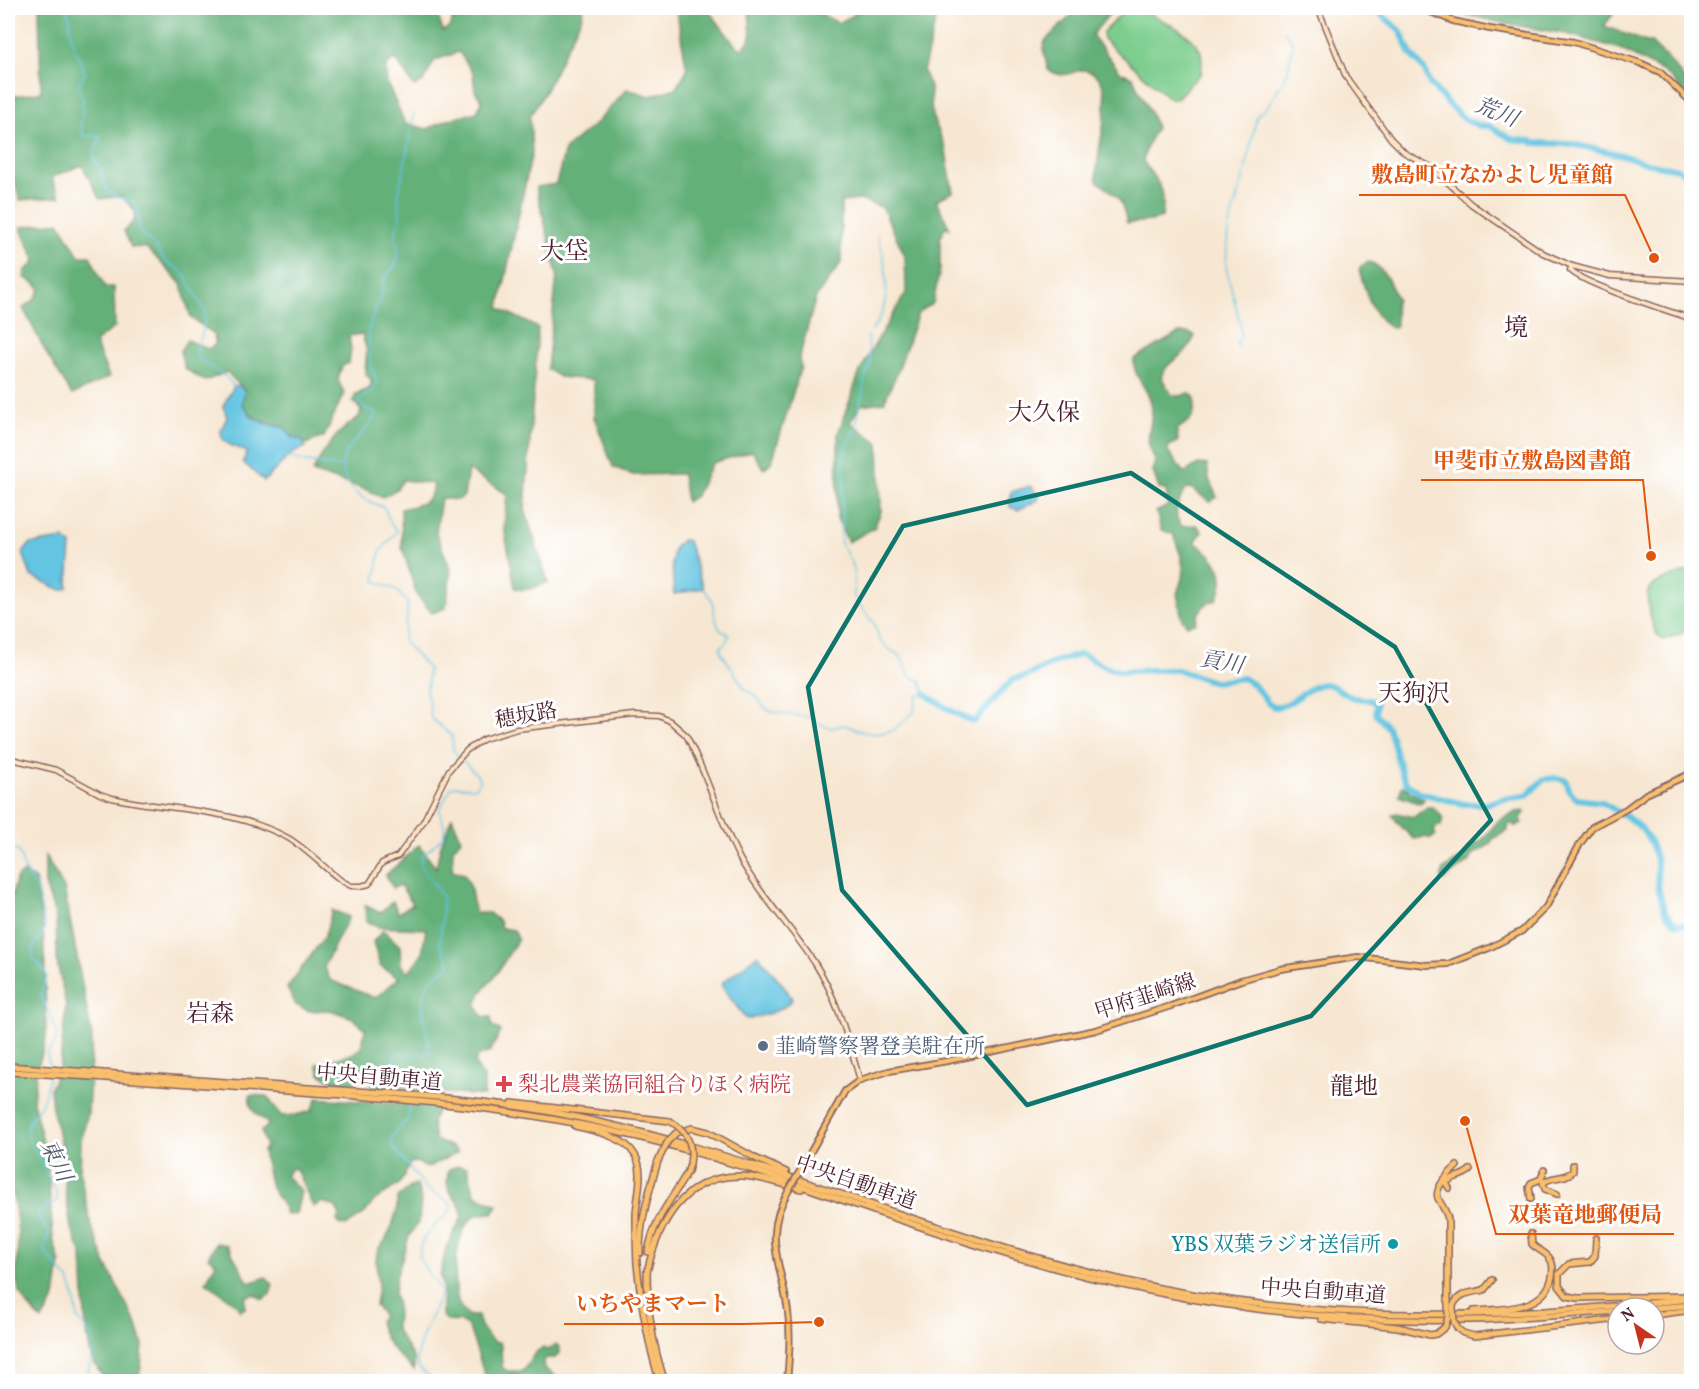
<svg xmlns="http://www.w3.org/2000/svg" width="1699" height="1389" font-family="Vollkorn,'Noto Serif JP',serif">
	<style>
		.green { fill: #7bcd8e; stroke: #62765c; stroke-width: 1.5 }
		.forest { fill: #64b079; stroke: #576852; stroke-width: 1.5; fill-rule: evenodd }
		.water { fill: #63c5e1; stroke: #567286; stroke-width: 1.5 }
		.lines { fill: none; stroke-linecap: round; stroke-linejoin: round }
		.stream { stroke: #63c5e1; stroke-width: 1.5 }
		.river { stroke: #63c5e1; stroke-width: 6 }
		.secondary-casing { stroke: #876565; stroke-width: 7 }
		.primary-casing { stroke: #876565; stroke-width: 8 }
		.highway-casing { stroke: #876565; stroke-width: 8 }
		.secondary { stroke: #fde5c4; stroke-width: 4 }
		.primary { stroke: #f9bf6c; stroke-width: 4.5 }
		.highway { stroke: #f9bf6c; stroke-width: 5 }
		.primary-bridge-casing { stroke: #876565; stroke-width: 8; stroke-linecap: butt }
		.highway-bridge-casing { stroke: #876565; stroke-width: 8; stroke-linecap: butt }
		.primary-bridge { stroke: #f9bf6c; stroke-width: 4.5 }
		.highway-bridge { stroke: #f9bf6c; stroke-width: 5 }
		.marked { fill: none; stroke: #0f766e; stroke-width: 4.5; stroke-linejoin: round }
		.service-dot { fill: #5c6f8a; stroke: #fff; stroke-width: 2 }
		.health-dot { fill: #e0444e; stroke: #fff; stroke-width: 2 }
		.culture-dot { fill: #0f9aa8; stroke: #fff; stroke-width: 2 }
		.labels { text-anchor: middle; stroke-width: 6; stroke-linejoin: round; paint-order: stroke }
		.street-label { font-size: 21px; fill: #4a1f2b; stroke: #fff }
		.service-label { font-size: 21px; fill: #4e5e75; stroke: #fff; text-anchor: start }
		.health-label { font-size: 21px; fill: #be3a42; stroke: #fff; text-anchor: start }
		.culture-label { font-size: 21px; fill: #0d838f; stroke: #fff; text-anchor: end }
		.water-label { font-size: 22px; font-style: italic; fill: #53596b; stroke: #fff }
		.quarter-label { font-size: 24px; fill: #4a1f2b; stroke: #fff }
		.leader { fill: none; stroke: #e0560e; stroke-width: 2 }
		.callout-dot { fill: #e0560e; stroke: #fff; stroke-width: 2 }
		.callout-label { font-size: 22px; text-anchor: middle; font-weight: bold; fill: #e0560e; stroke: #fff; stroke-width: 6; stroke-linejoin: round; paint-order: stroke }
	</style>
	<rect width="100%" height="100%" fill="#fff"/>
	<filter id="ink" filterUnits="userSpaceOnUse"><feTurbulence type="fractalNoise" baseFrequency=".0167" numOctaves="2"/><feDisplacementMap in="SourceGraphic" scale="12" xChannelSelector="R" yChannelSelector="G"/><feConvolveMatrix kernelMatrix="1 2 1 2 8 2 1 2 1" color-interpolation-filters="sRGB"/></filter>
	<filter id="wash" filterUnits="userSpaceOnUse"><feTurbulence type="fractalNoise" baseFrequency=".008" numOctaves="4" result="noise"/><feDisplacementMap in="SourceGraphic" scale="24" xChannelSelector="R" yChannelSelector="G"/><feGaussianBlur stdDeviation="1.35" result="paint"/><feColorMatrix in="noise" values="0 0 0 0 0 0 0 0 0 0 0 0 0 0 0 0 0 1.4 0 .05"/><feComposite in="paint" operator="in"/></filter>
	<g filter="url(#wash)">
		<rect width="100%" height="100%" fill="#f7e7d2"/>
		<g class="green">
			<path d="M1141,10C1158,18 1192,32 1200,50C1203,57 1202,65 1201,73L1176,99H1170L1103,39V32L1123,12Z"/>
			<path d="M1691,570V630L1663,640C1655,635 1652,624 1650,615C1649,608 1646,597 1648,591C1652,581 1681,574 1691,570Z"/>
		</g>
		<g class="forest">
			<path d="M39,8H391L398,11L403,8H431L437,13L443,31L450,27L452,22L451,8H583L582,16L545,92L530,116L532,152L499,308L538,328L525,510L548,582C538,586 526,593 515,588L504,527L507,494L468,470L464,496L458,500L441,498L436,533L451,570L446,608L432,613L417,596L402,547L401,509C420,504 430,505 434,484L403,480L397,489L383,497C360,486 336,481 313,472C322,450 339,430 359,417L361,410L353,401L356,394L369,389L372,381L365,373L367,351L362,334L349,336L351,349L349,363L342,366L338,380L344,393L324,437L305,444C301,439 298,440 293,437C288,434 287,429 282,427C261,419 257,424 242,403L245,391L227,372L205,381L185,369L180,351L187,340L208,349L216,344L213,333L191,318L181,284L147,248L131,247L124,231L134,221L135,211L121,196L100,199L82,165L55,176L52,179L60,197L20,200L8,160V103L9,97L41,92ZM459,52L473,73L475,91L482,101L477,112L447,120L427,129L405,123L387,83L386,67L395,58L414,87L423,82L435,60Z"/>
			<path d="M676,8H707L732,41L742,50L751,38L749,8H810L838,23L856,14L851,8H933L937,15L923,71L930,87L932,116L945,146L953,192L936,200L950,229L946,226L940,238V269L933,303L918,313L898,371L884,402L861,405L850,422L879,443L881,511L874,528L848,542L837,518L838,434L860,371L882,332L906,293L905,256L882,207L860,200L841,202V263L816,297L799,358L801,367L772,461L764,469L752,451L712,463L696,495L686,502L682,474L633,475L613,467L594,417V380L559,377L547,369L557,275L536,187L556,184L565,149L596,123L627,89L650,96L676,88L687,70Z"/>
			<path d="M1079,8H1130H1114L1092,35L1120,72L1133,77C1139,95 1152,110 1156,128L1147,146L1143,161C1159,187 1166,183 1162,217L1151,221L1127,223C1122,199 1118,195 1097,181C1092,157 1122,85 1091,72C1074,64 1071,83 1048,70L1043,48L1045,41Z"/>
			<path d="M1435,8H1611L1614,13L1604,26L1646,42H1652L1654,46L1667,58L1691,87V99L1664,72L1620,49L1567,34L1502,23Z"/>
			<path d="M59,222L79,256H90L105,287H114L115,327L95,342L109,377L72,395L46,353L23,308L35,299L40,289L37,285L24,277L25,271L33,264L35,259L20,227Z"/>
			<path d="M1369,262C1383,265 1392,287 1397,300L1395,303L1396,325L1393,328C1373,322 1365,289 1359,270L1361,266Z"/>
			<path d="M1179,333H1188L1195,336C1192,342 1189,348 1184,353C1175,360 1165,365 1161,377L1172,395L1179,396L1190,393L1195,398C1195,417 1194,420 1177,429L1178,441L1168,447V451L1184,473L1198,464L1207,465L1209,479L1217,497L1210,502L1191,488L1185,490C1178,503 1172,513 1181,526L1197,525L1202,532L1195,542C1216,558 1231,573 1216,600C1204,602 1198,612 1196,623L1187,625L1182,619L1177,594L1184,572L1181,556L1173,534L1161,530L1156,512L1168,506L1166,490L1159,489L1153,471L1155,459C1140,436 1156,425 1151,403C1148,387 1132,377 1134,359L1139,356Z"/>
			<path d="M1402,786L1407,788L1411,793L1424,799L1422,802L1418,803L1399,796Z"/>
			<path d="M1427,807H1433L1443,818L1441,826H1437L1434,831L1436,835L1431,839L1425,837L1414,839C1410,836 1394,819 1392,815L1396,813L1414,817Z"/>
			<path d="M1524,811L1525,813L1521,818L1522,823L1516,827L1511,823L1508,826V830L1493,839L1489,845L1472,855L1469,861L1443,881L1441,879L1444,869L1462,858L1470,847L1482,840L1499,820L1516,812Z"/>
			<path d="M452,817L461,839L453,849L452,871L464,874L470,885L475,913H489L499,921L501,928L514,930L518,939L497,973L480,994L476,1006L483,1017H491L492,1026L501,1031L490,1052L477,1057L475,1064L484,1077V1096L372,1087L367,1070L360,1074L357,1081C342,1085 333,1082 320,1074L317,1064L352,1054L362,1047L365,1029L353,1018L330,1010L309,1011L296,1005L287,988L325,936L332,910L349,917L324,966L330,980L375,998L399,978L380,966L373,942L383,930L400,946L401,965L408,973L422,954L426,929L378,927L366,921L365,905L380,913L393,901L398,913L413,904L400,885L393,888L386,875L419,845L436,868L440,848Z"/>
			<path d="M45,856L64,888L92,1037L88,1113L81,1141L80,1174L91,1225L106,1264L136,1323L143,1345L141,1367L137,1381H105L91,1357L85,1318L82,1255L71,1228L65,1190L64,1157L52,1108L50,1089L60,1065L66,1005L57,962L56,918L45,884Z"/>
			<path d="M24,872L35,880L43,929L45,968L46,1039L37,1070L33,1101L47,1159L53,1239L60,1263L55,1298L42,1320C7,1289 18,1276 18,1235C17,1215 13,1195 8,1175V944L10,901L17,877Z"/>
			<path d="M250,1095L267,1096L281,1116L296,1115L311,1111L317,1098L436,1107L437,1111L432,1121L435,1140L452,1147L458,1152L429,1167H425L417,1162L410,1163L405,1175L399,1184L374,1201L365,1213L346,1226L339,1224L337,1220L340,1216L336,1207L322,1202L313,1207L296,1169L291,1168L286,1176L301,1191L296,1214H286L283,1206L271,1188L263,1151L266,1147L261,1131L266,1128L268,1123C257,1115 248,1110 250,1095Z"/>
			<path d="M458,1166L467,1167L475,1195L498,1205L493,1213C487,1214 479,1213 475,1216C454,1229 453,1279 458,1301C459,1307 465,1312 469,1316H478C480,1328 486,1336 495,1343L499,1342L501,1346L502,1367L507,1371H523L535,1353L542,1348L549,1350L556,1344L560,1348V1352L555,1358H546L543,1362L544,1368L563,1381H555L553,1378L542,1381H517L512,1375L501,1381H487L470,1331L467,1326L459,1321C433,1325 444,1304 443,1289C443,1284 440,1280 440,1275C441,1272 445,1253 446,1248C449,1240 462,1221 462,1215C461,1195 441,1198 449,1169Z"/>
			<path d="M413,1185H417L421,1200L419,1222L409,1236L396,1278L394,1294L397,1306L396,1330L414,1359V1370C398,1355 383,1343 379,1321L382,1318L381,1312L375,1306L378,1285L376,1260L378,1249L385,1241L392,1226L397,1210V1198Z"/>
			<path d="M216,1243L227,1245L249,1283L266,1277L273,1285L270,1294L263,1299L254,1294L245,1297V1308L240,1311L236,1304L206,1282L216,1263L208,1257Z"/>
		</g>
		<g class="water">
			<path d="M234,386H240L245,391L242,403L252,417L267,424L285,428L292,437L302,440L306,447L291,454L264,481L243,462L247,452C238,447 220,445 221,431C221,427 226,422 227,417L223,406Z"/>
			<path d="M1030,486L1038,495V500L1018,510L1010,507L1011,492Z"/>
			<path d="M64,539L71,545L68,585V588L61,590L31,576L23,553L30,544Z"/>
			<path d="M682,540L688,541L703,588L674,594L672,563L674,548Z"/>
			<path d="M758,955L784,986L792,999C783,1012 763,1015 749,1019L745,1018L722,986L723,982Z"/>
		</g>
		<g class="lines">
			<g class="stream">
				<path d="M66,8C72,18 69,26 71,37C73,50 83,61 85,74L79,83L78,88L83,98L81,128L84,136H101L94,153V160L101,170L107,191L116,197L136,203L141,234L155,246L166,262L180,270L186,277L205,312L203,332L196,350L198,358L228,379L234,387"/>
				<path d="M414,113L398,198L400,217L395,236L399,251L397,260L395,266L384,278L382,295L374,311L368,332L369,358L377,383L372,391L358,400L362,406L376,414C366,439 330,449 347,481C355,496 368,502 384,507L391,524L397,531L380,552L375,581L395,589L407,602C410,618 402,629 404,642L428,668V681L426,693L429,700L431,718L452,736L453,749L455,753L477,775L480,782L474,788L455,786L451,788L439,810L445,829L443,837L422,856L420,865L442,896L443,904L440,944L450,963C445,972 435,975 429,982C417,1000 426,1027 429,1047L428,1052C419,1058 407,1051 397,1054L393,1060L395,1066L407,1080L410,1091L408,1119L392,1136V1146L426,1188L450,1203L452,1207C446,1220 416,1234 420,1257C423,1271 438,1280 441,1294C436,1308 408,1357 420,1369C424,1374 434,1378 440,1382"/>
				<path d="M872,330C893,304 888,264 877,235"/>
				<path d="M1239,347L1236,344L1241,337L1240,323L1226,267L1228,228L1245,172L1257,115L1267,107L1287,74L1293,43L1284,31"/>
				<path d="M290,457L301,461L341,467"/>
				<path d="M703,588L712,600L715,617L719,629L729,635L728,639L720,648L721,652L745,689L756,696L765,708L772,712L809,717L826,727L831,728L844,725L863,732L877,734L894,730L914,712L917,696L925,694L921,681L910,676L900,656L886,647L880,641L874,623L854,598V568L841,543V519L844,483L843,458L848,442L856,427L865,377L870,365L868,336"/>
				<path d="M8,847L19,852L24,868L36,887L45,926C42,938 27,948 34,959C38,965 44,969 47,976L41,995L57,1033L56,1041L47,1053L50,1067"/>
				<path d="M49,1078C47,1087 45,1096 41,1105C36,1114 25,1121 27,1133C30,1151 60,1187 57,1200L44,1207L39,1213V1219L49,1233L44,1251L69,1280L73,1291L78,1319L93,1338L91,1359L86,1382"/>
			</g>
			<g class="river">
				<path d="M1373,8L1400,30L1411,54L1424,69L1430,84L1453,109L1466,120L1479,126H1490L1511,139L1532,141L1533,143L1571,144L1619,154L1646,163L1678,169L1692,178"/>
				<path d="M925,694L950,710L974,722L1013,679L1027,676L1057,661L1082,654L1107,668L1122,672L1150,670H1178L1214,682L1243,678L1254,685L1269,704L1274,707C1294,707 1307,684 1325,684C1335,684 1344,695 1354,698C1362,700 1370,697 1376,704V714L1389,729L1402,775L1407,784L1420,793L1464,804H1486L1502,799L1526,796L1544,779L1557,778L1566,780L1569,790L1577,799L1601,802L1627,817L1642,829L1651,843L1657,861L1658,887L1665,912L1675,923L1692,926"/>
			</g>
		</g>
	</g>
	<g filter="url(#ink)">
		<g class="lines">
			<g class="secondary-casing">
				<g id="secondary">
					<path d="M1318,8L1346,77L1391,139L1405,153L1431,167L1471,204L1543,253L1572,266L1570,270C1582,284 1669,311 1692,319"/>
					<path d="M1572,266L1610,276L1692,281"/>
					<path d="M8,758L56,770L100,794L112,798C171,811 233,808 288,838C307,849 324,868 342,881L351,886H361L369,884L382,863L398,856L423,822L449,770L467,750L484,739L517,729L634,715L659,716L670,721L686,735C708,775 719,821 741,861C762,898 793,929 816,965C838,1000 848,1040 860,1080"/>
				</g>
			</g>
			<g class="primary-casing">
				<g id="primary">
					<path d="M1421,8L1453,21L1490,29L1574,42L1640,63L1660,72L1692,103"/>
					<path d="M801,1169L845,1091L860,1080L889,1071L947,1061L1096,1030L1171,1006L1241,980L1280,969L1358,957L1426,965L1448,964L1489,948L1522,931L1546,907L1580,844L1592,827L1626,809L1646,794L1692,773"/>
					<path d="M787,1382C789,1358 791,1335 788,1312C782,1264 761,1236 789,1190"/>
				</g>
			</g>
			<g class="highway-casing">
				<g id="highway">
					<path d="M8,1066C108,1073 208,1080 308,1088C391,1093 475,1098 556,1113C749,1150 927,1234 1118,1279C1244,1309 1374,1318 1503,1313C1566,1311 1629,1305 1692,1299"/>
					<path d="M8,1072C101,1077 194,1084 287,1091C405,1099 522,1108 638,1137C769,1169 893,1222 1023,1259C1167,1302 1319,1324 1470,1320C1519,1319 1569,1315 1618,1311"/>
					<path d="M512,1103L670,1121"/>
					<path d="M575,1126C595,1131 624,1136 635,1155C645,1171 637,1196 636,1214C636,1231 636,1248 637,1264C641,1303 648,1345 660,1382"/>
					<path d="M676,1133L692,1128L708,1132L757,1159L786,1172"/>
					<path d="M1449,1188L1446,1183C1451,1176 1461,1178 1470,1170"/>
					<path d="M1557,1194L1545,1189L1543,1183C1551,1175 1565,1180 1573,1171V1165"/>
					<path d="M1531,1199L1529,1187L1531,1183L1541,1179L1544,1170"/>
					<path d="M1596,1238L1595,1256L1590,1262L1569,1264L1559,1274V1286L1567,1296L1578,1298L1692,1296"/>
					<path d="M648,1252C654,1217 672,1200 688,1171"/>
					<path d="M640,1253C640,1220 649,1192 658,1161"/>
					<path d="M647,1270C647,1307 653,1347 665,1382"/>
					<path d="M647,1272C658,1224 684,1174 742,1176C761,1177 782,1184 801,1189"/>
					<path d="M1448,1301V1220C1447,1211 1442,1207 1438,1198C1434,1188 1450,1172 1457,1166"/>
					<path d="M1453,1306C1459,1292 1471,1293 1484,1290L1492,1280"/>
					<path d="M1654,1308L1692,1305"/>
					<path d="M1474,1311C1501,1309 1545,1311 1552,1277C1553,1271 1554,1264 1550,1259C1546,1252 1537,1250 1532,1244L1531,1234"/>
					<path d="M1654,1315L1692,1310"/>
					<path d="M1321,1319L1398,1327L1430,1335L1436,1334L1445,1327"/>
					<path d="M1458,1329L1463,1333L1474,1336L1618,1319"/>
				</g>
			</g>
			<use href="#secondary" class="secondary"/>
			<use href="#primary" class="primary"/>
			<use href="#highway" class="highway"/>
			<g class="primary-bridge-casing">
				<path id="primary-bridge" d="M789,1190L801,1169"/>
			</g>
			<g class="highway-bridge-casing">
				<g id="highway-bridge">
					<path d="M670,1121C690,1132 695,1150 688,1171"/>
					<path d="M658,1161L668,1141L676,1133"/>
					<path d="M1453,1306L1454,1322L1458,1329"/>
					<path d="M1445,1327L1448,1317V1301"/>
				</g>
			</g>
			<use href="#primary-bridge" class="primary-bridge"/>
			<use href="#highway-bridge" class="highway-bridge"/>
		</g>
	</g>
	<path class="marked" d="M1131,473L1395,647L1491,820L1311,1016L1027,1105L842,890L808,687L903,526Z"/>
	<circle class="service-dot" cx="763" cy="1046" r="6"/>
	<path class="health-dot" d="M501 1075h6v6h6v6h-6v6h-6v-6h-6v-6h6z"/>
	<circle class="culture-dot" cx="1393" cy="1244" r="6"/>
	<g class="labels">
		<g class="street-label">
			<text transform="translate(526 715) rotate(-10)" y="7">穂坂路</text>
			<text transform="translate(1145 996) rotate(-18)" y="7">甲府韮崎線</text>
			<text transform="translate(379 1077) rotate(5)" y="7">中央自動車道</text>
			<text transform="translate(856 1182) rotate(19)" y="7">中央自動車道</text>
			<text transform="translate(1323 1291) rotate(4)" y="7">中央自動車道</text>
		</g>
		<g class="service-label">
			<text x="775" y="1053">韮崎警察署登美駐在所</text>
		</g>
		<g class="health-label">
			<text x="518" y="1091">梨北農業協同組合りほく病院</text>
		</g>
		<g class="culture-label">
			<text x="1381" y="1251">YBS 双葉ラジオ送信所</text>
		</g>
		<g class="water-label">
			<text transform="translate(1497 111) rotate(22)" y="8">荒川</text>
			<text transform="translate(1222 661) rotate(10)" y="8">貢川</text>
			<text transform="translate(57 1160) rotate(64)" y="8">東川</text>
		</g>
		<g class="quarter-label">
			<text x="564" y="259">大垈</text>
			<text x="1516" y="335">境</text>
			<text x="1044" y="420">大久保</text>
			<text x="1414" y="701">天狗沢</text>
			<text x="210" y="1021">岩森</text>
			<text x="1354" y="1094">龍地</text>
		</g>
	</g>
	<path class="leader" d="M1654 258L1625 195H1359M1651 556L1643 480H1421M1465 1121L1496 1234H1674M819 1322L742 1324H564"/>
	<g class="callout-dot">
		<circle cx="1654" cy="258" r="6"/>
		<circle cx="1651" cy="556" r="6"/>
		<circle cx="1465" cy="1121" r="6"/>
		<circle cx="819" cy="1322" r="6"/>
	</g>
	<g class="callout-label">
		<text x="1492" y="182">敷島町立なかよし児童館</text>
		<text x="1532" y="468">甲斐市立敷島図書館</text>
		<text x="1585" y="1222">双葉竜地郵便局</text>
		<text x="653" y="1311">いちやまマート</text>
	</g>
	<rect width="1699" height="1389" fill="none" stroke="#fff" stroke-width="30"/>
	<g transform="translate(1636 1326) rotate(325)"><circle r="28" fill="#ffffff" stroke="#b7a5aa" stroke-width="1.5"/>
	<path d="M0-4.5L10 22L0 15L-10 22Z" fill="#c8321e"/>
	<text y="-9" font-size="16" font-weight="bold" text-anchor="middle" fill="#4a1f2b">N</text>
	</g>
</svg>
